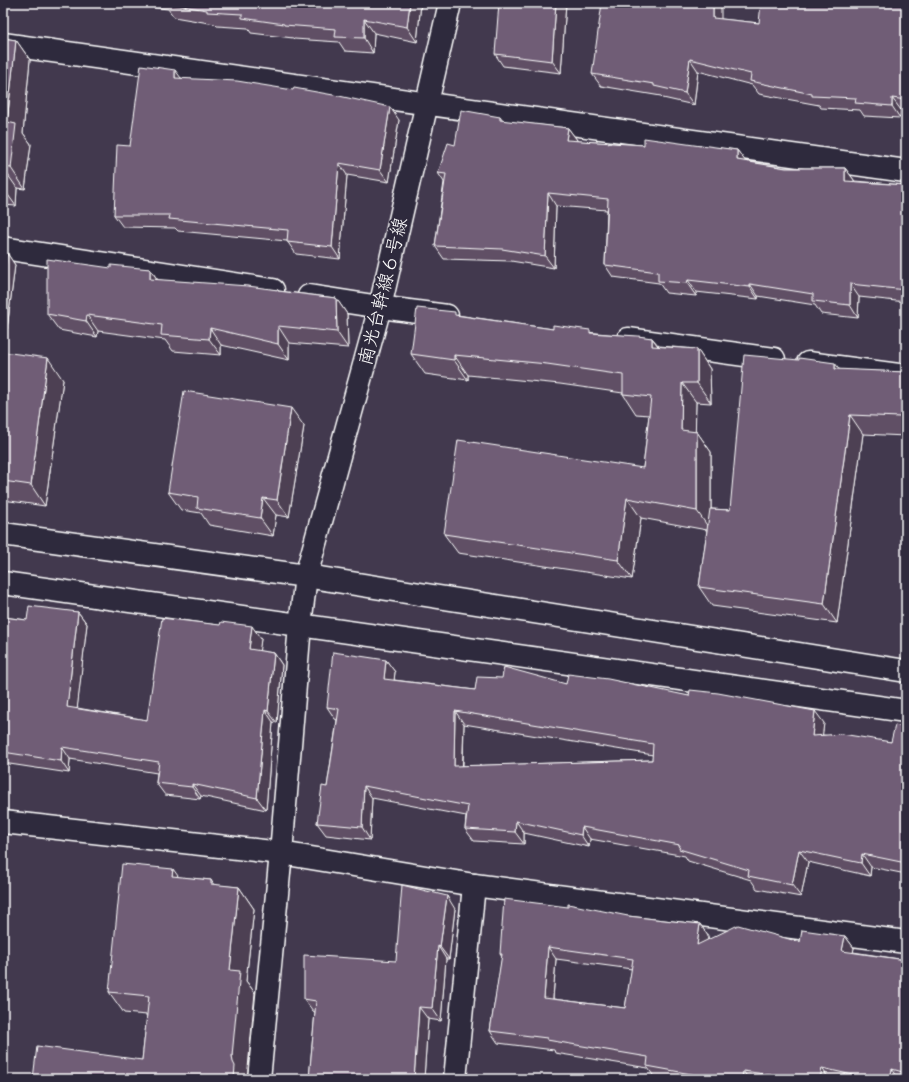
<svg xmlns="http://www.w3.org/2000/svg" width="909" height="1082" font-family="Caveat,'Klee One',sans-serif">
	<style>
		.lines { fill: none; stroke-linecap: round; stroke-linejoin: round }
		.street-casing { stroke: #fff; stroke-width: 25 }
		.secondary-casing { stroke: #fff; stroke-width: 25 }
		.street { stroke: #2f2a3d; stroke-width: 22 }
		.secondary { stroke: #2f2a3d; stroke-width: 22 }
		.wall { fill: #605065; stroke: #fff; fill-rule: evenodd }
		.shaded-wall { fill: #4e4153; stroke: #fff }
		.building { fill: #705d76; stroke: #fff; fill-rule: evenodd }
		.labels { text-anchor: middle; stroke-width: 3.5; stroke-linejoin: round; paint-order: stroke }
		.street-label { font-size: 19px; fill: #fff; stroke: #2f2a3d }
	</style>
	<rect width="100%" height="100%" fill="#42394e"/>
	<filter id="ink" filterUnits="userSpaceOnUse"><feTurbulence type="fractalNoise" baseFrequency=".025" numOctaves="2"/><feDisplacementMap in="SourceGraphic" scale="8" xChannelSelector="R" yChannelSelector="G"/><feConvolveMatrix kernelMatrix="1 2 1 2 8 2 1 2 1" color-interpolation-filters="sRGB"/></filter>
	<g filter="url(#ink)">
		<g class="lines">
			<g class="street-casing">
				<g id="street">
					<path d="M3,44L906,171"/>
					<path d="M3,248L273,290"/>
					<path d="M309,296L380,307L447,316"/>
					<path d="M628,339L774,359"/>
					<path d="M808,363L906,376"/>
					<path d="M3,534L306,576L906,671"/>
					<path d="M3,583L906,711"/>
					<path d="M3,822L281,853L474,885L906,942"/>
					<path d="M455,1079L474,885"/>
				</g>
			</g>
			<g class="secondary-casing">
				<path id="secondary" d="M259,1079L281,853L300,625L306,576L380,307L450,3"/>
			</g>
			<use href="#street" class="street"/>
			<use href="#secondary" class="secondary"/>
		</g>
		<g class="wall">
			<path d="M131,3H421L417,42L374,33L373,53L345,51L339,42L294,39L293,38L251,33L248,28L217,26L215,24L174,17L168,9L132,5Z"/>
			<path d="M566,3L561,73L503,66L495,54Z"/>
			<path d="M906,3V111L901,110L900,118L864,116L860,110L821,108L819,105L759,94L752,85L698,71L694,105L663,98L661,96L601,86L592,74L721,19L759,23Z"/>
			<path d="M3,38L16,40L30,60L23,133L31,144L25,189L17,188L16,206L3,205Z"/>
			<path d="M181,78L399,120L389,182L347,175L340,259L296,254L287,241L178,231L175,228L123,227L114,215L130,146Z"/>
			<path d="M500,117L503,121L568,128L577,140V141L644,145L701,146L737,150L745,161L786,168H845L854,180V181L906,185V302L859,297L858,318L821,314L815,305L758,296V299L696,292V296L666,293L659,283L613,277L605,265L607,210L556,206L554,268L511,261L444,259L435,246L444,182L438,173L455,145Z"/>
			<path d="M3,253H7L15,265L7,329H3Z"/>
			<path d="M111,268L150,269L158,280L278,290L279,291L336,298L347,314L348,348L289,343V360L221,345V355L173,351L165,340L98,331L97,337L59,330L47,314Z"/>
			<path d="M457,315L553,329L652,338L659,346L697,349L710,369L711,403L696,402L695,432H697L711,452V509L730,510L840,370L906,372V436L863,434L837,623L712,606L699,587L707,530L641,518L632,579L458,553L444,534L643,468L649,415L636,414L623,394V393L560,384L468,375V380L425,374L411,354Z"/>
			<path d="M3,352L63,380L45,506L3,500Z"/>
			<path d="M304,426L289,517L276,515L273,536L209,525L201,513L181,510L168,492Z"/>
			<path d="M78,612L87,624L77,708L147,720L261,639L259,651L274,653L282,665L277,723L273,722L266,810L201,796L200,799L165,795L156,783L157,773L70,759L69,773L3,763V617L27,620Z"/>
			<path d="M386,660L395,672L394,680L475,690L566,684L689,696L824,723L822,735L891,742L906,728V874L871,867L870,876L808,862L801,897L757,889L751,880L688,861L685,856L590,839L589,847L524,833V844L474,841L465,829L466,816L372,798L370,840L326,835L317,823L327,787L337,720L335,719L327,707ZM464,724L653,755L652,760L463,766Z"/>
			<path d="M178,877L211,880L214,885L239,887L254,909L246,981L255,993L247,1078L142,1060L147,1015L124,1013L109,992Z"/>
			<path d="M455,909L449,959H446L441,1021L428,1019L424,1079H309L315,1012L313,1011L304,999L396,961Z"/>
			<path d="M628,916L700,924L708,936V939L800,942L845,936L854,948L853,952L906,960V1079H660L655,1078L648,1068L555,1053L554,1050L498,1043L490,1031L502,957L500,954ZM556,959L632,969L625,1008L553,999Z"/>
		</g>
		<g class="shaded-wall">
			<path d="M410,3H421L417,42L407,27Z"/>
			<path d="M556,3H566L561,73L552,61Z"/>
			<path d="M713,3H721V30L713,18Z"/>
			<path d="M364,19L374,33L373,53L364,38Z"/>
			<path d="M16,40L30,60L23,133L31,144L25,189L11,168L7,122Z"/>
			<path d="M690,59L698,71L694,105L685,93Z"/>
			<path d="M175,70L184,82L175,78Z"/>
			<path d="M892,98L901,110L900,118L892,106Z"/>
			<path d="M390,107L399,120L389,182L380,170Z"/>
			<path d="M568,128L577,140L575,153L566,140Z"/>
			<path d="M737,150L746,162L737,160Z"/>
			<path d="M339,163L347,175L340,259L332,247Z"/>
			<path d="M3,168L17,188L16,206L3,188Z"/>
			<path d="M845,168L854,180L853,193L845,181Z"/>
			<path d="M548,193L556,206L554,268L545,256Z"/>
			<path d="M7,253L15,265L7,329L3,323V284Z"/>
			<path d="M150,269L162,286L150,279Z"/>
			<path d="M688,280L696,292V296L687,283Z"/>
			<path d="M750,284L758,296V299L750,287Z"/>
			<path d="M850,284L859,297L858,318L850,305Z"/>
			<path d="M336,298L347,314L348,348L337,332Z"/>
			<path d="M87,315L98,331L97,337L86,321Z"/>
			<path d="M278,326L289,343V360L278,344Z"/>
			<path d="M210,328L221,345V355L209,339Z"/>
			<path d="M652,338L666,357L652,346Z"/>
			<path d="M697,349L710,369L711,403L697,383Z"/>
			<path d="M454,355L468,375V380L454,360Z"/>
			<path d="M48,358L63,380L45,506L31,485Z"/>
			<path d="M835,363L848,382L835,369Z"/>
			<path d="M682,383L696,402L695,449L681,430Z"/>
			<path d="M291,408L304,426L289,517L277,500Z"/>
			<path d="M850,415L863,434L837,623L824,604Z"/>
			<path d="M697,432L711,452V531L697,511Z"/>
			<path d="M263,498L276,515L273,536L260,518Z"/>
			<path d="M627,498L641,518L632,579L618,560Z"/>
			<path d="M78,612L87,624L76,719L67,707Z"/>
			<path d="M252,626L261,639L258,662L249,649Z"/>
			<path d="M274,653L282,665L277,723L268,711Z"/>
			<path d="M386,660L395,672L393,691L384,679Z"/>
			<path d="M265,710L273,722L266,810L257,798Z"/>
			<path d="M455,711L464,724L462,778L454,766Z"/>
			<path d="M815,711L824,723L821,748L812,736Z"/>
			<path d="M62,747L70,759L69,773L61,761Z"/>
			<path d="M192,784L201,796L200,799L192,787Z"/>
			<path d="M364,786L372,798L370,840L362,827Z"/>
			<path d="M516,821L524,833V844L515,832Z"/>
			<path d="M582,827L590,839L589,847L581,835Z"/>
			<path d="M799,850L808,862L801,897L792,885Z"/>
			<path d="M862,854L871,867L870,876L861,863Z"/>
			<path d="M173,869L188,890L172,876Z"/>
			<path d="M239,887L254,909L246,981L255,993L247,1079H234L232,1056L230,970Z"/>
			<path d="M447,896L455,909L449,959L440,947Z"/>
			<path d="M700,924L708,936L706,957L697,945Z"/>
			<path d="M845,936L854,948L851,963L842,951Z"/>
			<path d="M438,946L446,959L441,1021L432,1008Z"/>
			<path d="M548,947L556,959L552,1010L544,998Z"/>
			<path d="M419,1007L428,1019L424,1079H414Z"/>
			<path d="M822,1068L829,1079H820Z"/>
			<path d="M892,1069L899,1079H890Z"/>
			<path d="M743,1071L749,1079H742Z"/>
		</g>
		<g class="building">
			<path d="M164,3H410L407,27L364,19V38L335,37L336,29L284,25V24L242,18V14L207,12V10Z"/>
			<path d="M499,3H556L552,61L495,54Z"/>
			<path d="M602,3H713V18L759,23L761,3H906V100L892,98V106L855,103L856,98L812,96V94L750,81L751,74L690,59L685,93L654,86V84L592,74Z"/>
			<path d="M3,38L16,40L7,122L16,124L11,168L3,167Z"/>
			<path d="M141,65L175,70V78L237,81L293,90L294,88L339,96L390,107L380,170L339,163L332,247L287,242L288,230L169,219L170,215H114L117,145L130,146Z"/>
			<path d="M461,110L500,117V120L568,128L566,140L644,145V138L701,146V145L737,150V160L786,168H845V181L906,185V290L850,284V305L813,301V294L750,284V287L688,280L687,283L658,281V272L605,265L608,199L548,193L545,256L502,249L435,246L446,174L438,173L448,143L455,145Z"/>
			<path d="M3,253H7L3,284Z"/>
			<path d="M47,259L111,268V265L150,269V279L248,286L278,290V291L336,298L337,332L278,326V344L210,328L209,339L161,335L162,325L87,315L86,321L47,314Z"/>
			<path d="M417,308L455,312V315L553,329V325L590,330V333L638,336L652,338V346L697,349V383H682L681,430L697,432V511L627,498L618,560L444,534L458,440L643,468L651,397L623,394V375L547,364L454,355V360L411,354Z"/>
			<path d="M3,352L48,358L31,485L3,481Z"/>
			<path d="M744,355L799,360V358L835,363V369L906,372V418L900,417L850,415L824,604L699,587L710,509L730,510Z"/>
			<path d="M184,391L291,408L277,500L263,498L260,518L197,508L198,497L168,492Z"/>
			<path d="M29,606L78,612L67,707L147,720L162,618L220,625L221,622L252,626L249,649L274,653L268,711L265,710L257,798L192,784V787L156,783L159,762L62,747L61,761L3,752V617L27,620Z"/>
			<path d="M333,652L386,660L384,679L475,690L477,677L502,678L504,667L566,684L568,674L608,679L689,696L690,690L718,693L815,711L812,736L842,734L891,742L895,725L906,728V863L862,854L861,863L799,850L792,885L748,876L749,870L679,849L680,845L582,827L581,835L516,821L515,832L465,829L468,806L364,786L362,827L317,823L322,786L327,787L339,709L327,707ZM455,711L653,744L652,760L454,766Z"/>
			<path d="M122,864L173,869L172,876L211,880V884L239,887L230,970L240,971L232,1056L233,1062L235,1066L234,1079H33L37,1046L142,1060L149,996L109,992Z"/>
			<path d="M402,885L447,896L440,947L438,946L432,1008L419,1007L414,1079H309L316,1001L304,999V955L396,961Z"/>
			<path d="M504,899L568,907V904L628,916L700,924L697,945L738,925L800,942L802,930L845,936L842,951L906,960V1073L892,1069L890,1079H870L822,1068L820,1079H800L743,1071L742,1079H702V1076L647,1066L648,1057L547,1040V1038L490,1031L502,954H500ZM548,947L633,959L625,1008L544,998Z"/>
		</g>
	</g>
	<g class="labels">
		<g class="street-label">
			<text transform="translate(382 291) rotate(-76)" y="7">南光台幹線６号線</text>
		</g>
	</g>
	<rect width="909" height="1082" fill="none" stroke="#2f2a3d" stroke-width="16"/>
	<rect x="8" y="8" width="893" height="1066" fill="none" stroke="#fff" stroke-width="1.5" filter="url(#ink)"/>
</svg>
